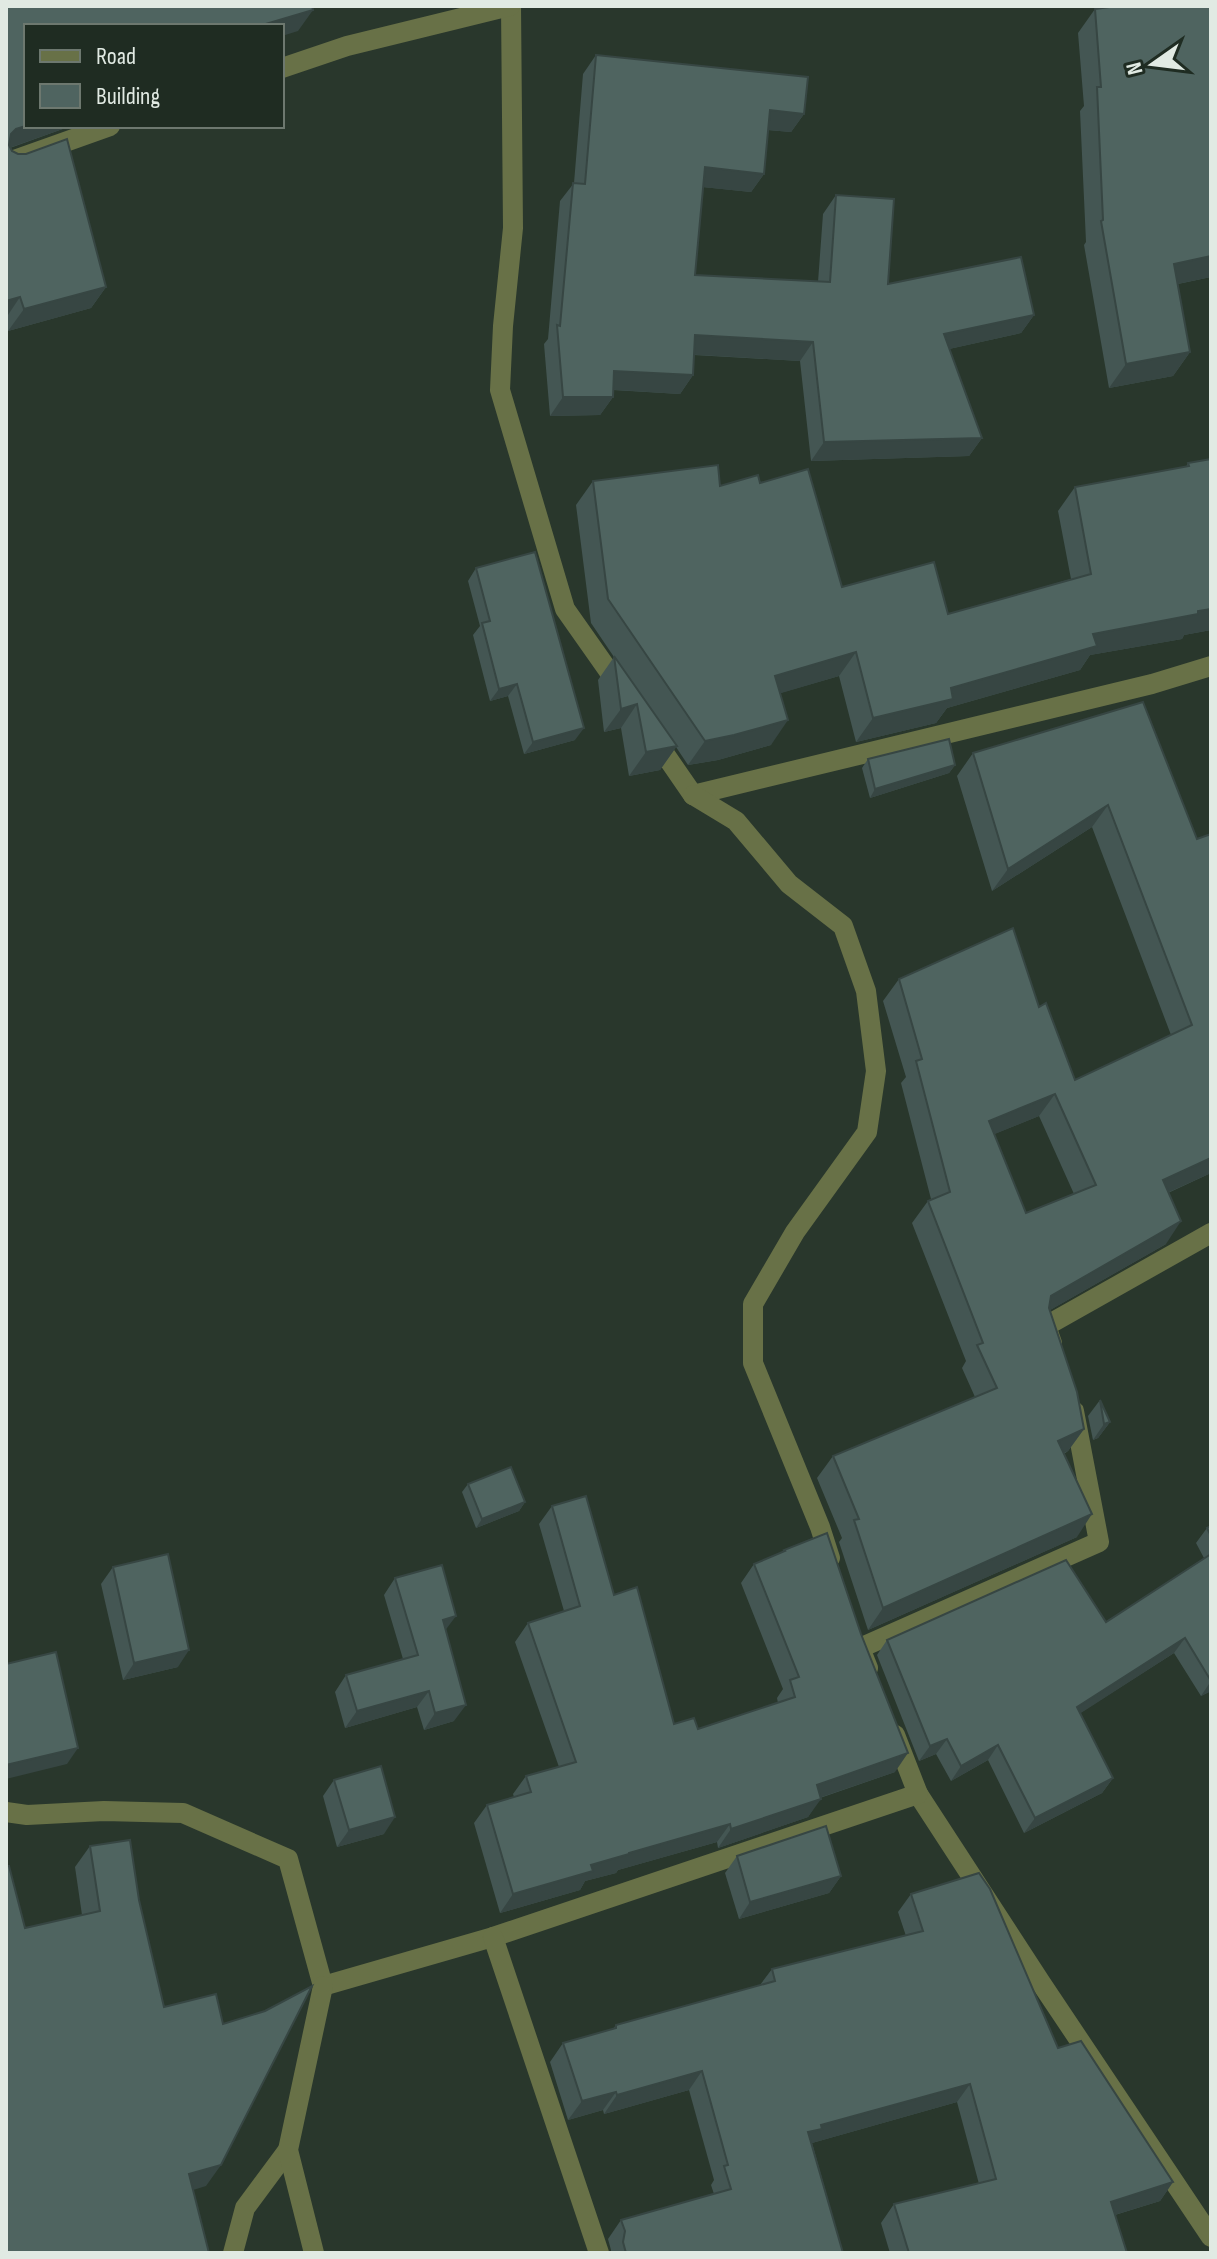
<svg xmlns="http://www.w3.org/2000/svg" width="1217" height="2259" font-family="'Sofia Sans Condensed',sans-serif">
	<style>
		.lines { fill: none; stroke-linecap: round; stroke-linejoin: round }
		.minor { stroke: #687147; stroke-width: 20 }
		.wall { fill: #445653; fill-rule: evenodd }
		.shaded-wall { fill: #374643 }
		.building { fill: #4f6460; stroke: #374643; stroke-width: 2; fill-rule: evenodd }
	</style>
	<rect width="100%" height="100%" fill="#29372c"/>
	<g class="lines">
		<g class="minor">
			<path d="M511,6L513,228L503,326L500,390L565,609L622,690"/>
			<path d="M282,68L347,46L510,6"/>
			<path d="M6,163L110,126"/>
			<path d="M653,737L693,795L1152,684L1211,666"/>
			<path d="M693,795L736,821L789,884L843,926L866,991L876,1071L867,1132L795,1232L753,1304V1363L820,1527L830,1558"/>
			<path d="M1052,1343L1046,1326L1211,1233"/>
			<path d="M868,1668L860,1648L1099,1542L1074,1411"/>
			<path d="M918,1794L1041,1983L1211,2237"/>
			<path d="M6,1812L27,1815L104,1811L183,1813L288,1859L323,1986L493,1937L918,1794L895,1735"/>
			<path d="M493,1937L599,2253"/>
			<path d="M233,2253L245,2208L288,2150"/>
			<path d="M314,2253L288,2150L323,1986"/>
		</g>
	</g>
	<g class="wall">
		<path d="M6,6L298,31L26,26L71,126L10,148L106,287L91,308L8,331L6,322Z"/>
		<path d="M1098,6H1211V277L1178,284L1190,352L1173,376L1109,388L1084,245L1086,242L1080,111L1084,106L1078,33L1095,9L1099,8Z"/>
		<path d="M596,55L804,114L791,132L768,130L764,174L751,192L703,187L695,275L818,282L823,214L836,195L888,284L1034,315L1021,333L949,349L982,438L969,456L811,461L800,361L694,355L693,375L680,394L613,390V397L600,415L550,416L544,344L548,339L560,201L574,183L583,74Z"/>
		<path d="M1211,459V630L1184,635L1182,639L1090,655L1080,670L947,708L936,723L856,742L839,676L780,693L771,745L718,760L688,765L676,747L660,770L629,776L621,728L604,732L598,680L614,657L591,623L576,505L593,481L720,486L760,483L842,587L948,614L1071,579L1058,511L1075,487L1186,467L1188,463Z"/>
		<path d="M476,568L575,740L524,754L508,696L490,701L473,635L480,626L468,581Z"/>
		<path d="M973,753L1197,839L1211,834V1173L1168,1193L1166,1244L1050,1310L1084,1429L1068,1451L1064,1454L1077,1537L868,1630L839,1542L842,1538L817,1478L833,1456L975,1397L962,1368L966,1361L912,1223L928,1201L931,1199L901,1083L906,1077L883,1001L899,979L1039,1007L1075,1080L1171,1035L1092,827L992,891L957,776ZM1039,1116L1074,1194L1026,1213L994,1134Z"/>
		<path d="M868,759L955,765L949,773L870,798L862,768Z"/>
		<path d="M1100,1400L1110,1422L1098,1438L1093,1440L1088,1416Z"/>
		<path d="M468,1484L525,1502L519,1511L476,1528L462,1492Z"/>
		<path d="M552,1506L614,1595L674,1724L698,1729L778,1703L777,1698L783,1689L741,1583L754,1564L782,1553L784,1550L895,1772L820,1798L808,1817L718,1848L717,1842L618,1870L616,1873L585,1881L580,1890L500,1913L474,1823L487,1805L514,1797L513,1794L526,1776L559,1767L515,1642L528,1623L564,1611L539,1524Z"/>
		<path d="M1211,1526V1697L1209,1692L1201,1696L1174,1653L1080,1713L1113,1778L1102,1793L1024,1833L988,1760L951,1781L936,1754L919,1761L877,1655L887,1640L1106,1622L1204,1558L1196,1543L1207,1528Z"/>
		<path d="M113,1567L178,1667L123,1680L101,1584Z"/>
		<path d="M395,1578L446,1631L454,1721L424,1730L417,1707L345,1728L335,1692L346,1675L403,1659L384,1595Z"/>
		<path d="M334,1780L384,1834L337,1847L323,1796Z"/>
		<path d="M90,1846L139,1900L206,2186L82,1915L75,1867Z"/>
		<path d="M737,1856L841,1876L829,1893L739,1919L725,1873Z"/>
		<path d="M911,1894L1058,2048L1173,2182L1160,2201L1115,2215L1127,2253H890L881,2223L894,2204L979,2184L957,2102L812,2143L843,2253H611V2250L608,2239L621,2220L714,2194L711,2185L714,2180L689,2090L604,2114L603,2110L568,2120L550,2062L563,2043L613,2029L616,2025L760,1985L772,1969L906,1936L898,1912Z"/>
	</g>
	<g class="shaded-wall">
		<path d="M313,10L298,31L282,36V26H259Z"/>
		<path d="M770,110L804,114L791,132L757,129Z"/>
		<path d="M26,126H71L6,149L11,134L16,129Z"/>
		<path d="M705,167L764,174L751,192L692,186Z"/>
		<path d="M1211,256V277L1158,288L1174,264Z"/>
		<path d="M106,287L91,308L8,331L24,309Z"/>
		<path d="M20,297L6,318V301Z"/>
		<path d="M1034,315L1021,333L931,353L944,334Z"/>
		<path d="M695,335L813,342L800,361L682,354Z"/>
		<path d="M1190,352L1173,376L1109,388L1126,364Z"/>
		<path d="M614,371L693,375L680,394L601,389Z"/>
		<path d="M563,397H613L600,415L550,416Z"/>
		<path d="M982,438L969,456L811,461L824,442Z"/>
		<path d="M1211,609V630L1184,635L1182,639L1090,655L1080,670L947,708L936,723L856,742L873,718L1093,634Z"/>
		<path d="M856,652L839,676L758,700L775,676Z"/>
		<path d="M517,684L508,696L490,701L499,689Z"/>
		<path d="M637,704L621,728L604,732L621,709Z"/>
		<path d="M788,720L771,745L718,760L688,765L705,741Z"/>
		<path d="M584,728L575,740L524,754L533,742Z"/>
		<path d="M677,746L660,770L629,776L646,752Z"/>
		<path d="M955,765L949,773L870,798L875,789Z"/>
		<path d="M1108,805L1092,827L992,891L1008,869Z"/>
		<path d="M1055,1094L1039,1116L973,1143L989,1121Z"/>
		<path d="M1211,1158V1173L1147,1202L1163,1180Z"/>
		<path d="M1181,1221L1166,1244L1036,1318L1051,1296Z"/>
		<path d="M1110,1422L1098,1438L1093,1440L1104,1424Z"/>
		<path d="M1084,1429L1068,1451L1042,1463L1058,1441Z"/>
		<path d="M525,1502L519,1511L476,1528L482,1519Z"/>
		<path d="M1092,1514L1077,1537L868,1630L883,1608Z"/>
		<path d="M456,1616L444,1632L443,1620Z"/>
		<path d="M1185,1638L1174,1653L1067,1722L1077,1707Z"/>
		<path d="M189,1650L178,1667L123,1680L134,1663Z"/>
		<path d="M1211,1681V1688L1209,1692L1201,1696Z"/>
		<path d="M429,1691L417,1707L345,1728L357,1711Z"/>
		<path d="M466,1705L454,1721L424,1730L435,1713Z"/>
		<path d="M947,1739L936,1754L919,1761L930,1746Z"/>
		<path d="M998,1745L988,1760L951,1781L961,1766Z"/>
		<path d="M78,1748L67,1764L6,1779V1765Z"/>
		<path d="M908,1753L895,1772L804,1803L817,1785Z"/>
		<path d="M1113,1778L1102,1793L1024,1833L1035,1818Z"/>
		<path d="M821,1799L808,1817L718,1848L731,1829Z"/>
		<path d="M395,1817L384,1834L337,1847L349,1830Z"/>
		<path d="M730,1824L717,1842L618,1870L616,1873L585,1881L580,1890L500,1913L513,1894L591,1865L629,1853Z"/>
		<path d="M841,1876L829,1893L739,1919L750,1902Z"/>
		<path d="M702,2071L689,2090L604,2114L617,2095Z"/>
		<path d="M970,2084L957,2102L812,2143L809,2147L808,2132L821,2125Z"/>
		<path d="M616,2092L603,2110L568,2120L582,2101Z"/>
		<path d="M221,2165L206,2186L174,2196L189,2174Z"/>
		<path d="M1173,2182L1160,2201L1098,2220L1111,2202Z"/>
	</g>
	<g class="building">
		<path d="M6,6H312L313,10L259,26H26V126L16,129L11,134L9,145L12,151L18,154H26L67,139L106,287L24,309L20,297L6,301Z"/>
		<path d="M1117,6H1211V256L1174,264L1190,352L1126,364L1101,221L1103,220L1097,87H1101L1095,9Z"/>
		<path d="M596,55L808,77L804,114L770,110L764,174L705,167L695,275L830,282L836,195L894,199L888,284L1021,257L1034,315L944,334L982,438L824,442L813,342L695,335L693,375L614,371L613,397H563L557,325L560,326L573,183L585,184Z"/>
		<path d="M1211,459V609L1198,611V614L1093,634L1097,646L951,688L953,699L873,718L856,652L775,676L788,720L734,735L705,741L608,599L593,481L718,465L720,486L758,475L760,483L808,469L842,587L934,562L948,614L1091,574L1075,487L1189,466L1188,463Z"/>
		<path d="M535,552L584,728L533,742L517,684L499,689L482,623L490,621L476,568Z"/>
		<path d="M614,656L677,746L646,752L637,704L621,709Z"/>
		<path d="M1143,702L1197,839L1211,834V1158L1163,1180L1181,1221L1051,1296L1049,1308L1077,1392L1084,1429L1058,1441L1092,1514L883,1608L854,1520L859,1519L833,1456L997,1388L977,1345L983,1343L928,1201L950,1192L916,1061L922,1059L899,979L1013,928L1039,1007L1046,1003L1075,1080L1192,1025L1108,805L1008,869L973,753ZM1055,1094L1096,1185L1026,1213L989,1121Z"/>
		<path d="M949,739L955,765L875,789L868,759Z"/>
		<path d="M1100,1400L1110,1422L1104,1424Z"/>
		<path d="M511,1467L525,1502L482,1519L468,1484Z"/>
		<path d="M586,1496L614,1595L637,1587L674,1724L694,1718L698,1729L795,1697L790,1680L799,1677L754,1564L785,1551L784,1550L827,1533L861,1634L908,1753L817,1785L821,1799L731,1829L730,1824L629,1853V1854L591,1865L593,1871L513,1894L487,1805L531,1792L526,1776L576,1762L528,1623L580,1606L552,1506Z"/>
		<path d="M1211,1526V1536L1207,1528Z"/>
		<path d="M168,1554L189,1650L134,1663L113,1567Z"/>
		<path d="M1211,1554V1681L1185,1638L1077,1707L1113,1778L1035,1818L998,1745L961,1766L947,1739L930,1746L887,1640L1066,1560L1106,1622Z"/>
		<path d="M442,1565L456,1616L443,1620L466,1705L435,1713L429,1691L357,1711L346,1675L418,1655L395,1578Z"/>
		<path d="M56,1652L78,1748L6,1765V1664Z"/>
		<path d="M381,1766L395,1817L349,1830L334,1780Z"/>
		<path d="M826,1826L841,1876L750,1902L737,1856Z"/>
		<path d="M130,1840L139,1900L164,2007L216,1994L223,2024L265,2011L312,1986L221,2165L189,2174L209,2253H6V1866H9L25,1928L100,1911L90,1846Z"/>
		<path d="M979,1873L990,1889L1058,2048L1081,2041L1173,2182L1111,2202L1127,2253H909L894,2204L996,2179L970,2084L821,2125L822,2129L808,2132L843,2253H626L623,2242L625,2231L621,2220L731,2189L724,2166L728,2165L702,2071L617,2095L616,2092L582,2101L563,2043L616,2028V2025L775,1981L772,1969L923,1931L911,1894Z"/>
	</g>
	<rect width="1217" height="2259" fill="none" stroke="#e1eae3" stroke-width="16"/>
	<rect x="24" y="24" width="260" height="104" fill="#1f2c22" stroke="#6d786f" stroke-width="2"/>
	<rect x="40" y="50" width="40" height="12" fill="#687147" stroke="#6d786f" stroke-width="2"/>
	<text x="96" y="64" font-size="24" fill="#e1eae3">Road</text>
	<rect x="40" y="84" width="40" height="24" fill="#4f6460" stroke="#6d786f" stroke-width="2"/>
	<text x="96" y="104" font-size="24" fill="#e1eae3">Building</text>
	<g transform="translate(1153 64) rotate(256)" stroke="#1f2c22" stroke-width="6" paint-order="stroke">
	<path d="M0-6L14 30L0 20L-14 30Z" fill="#e1eae3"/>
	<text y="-12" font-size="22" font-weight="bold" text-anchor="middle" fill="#e1eae3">N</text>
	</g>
</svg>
